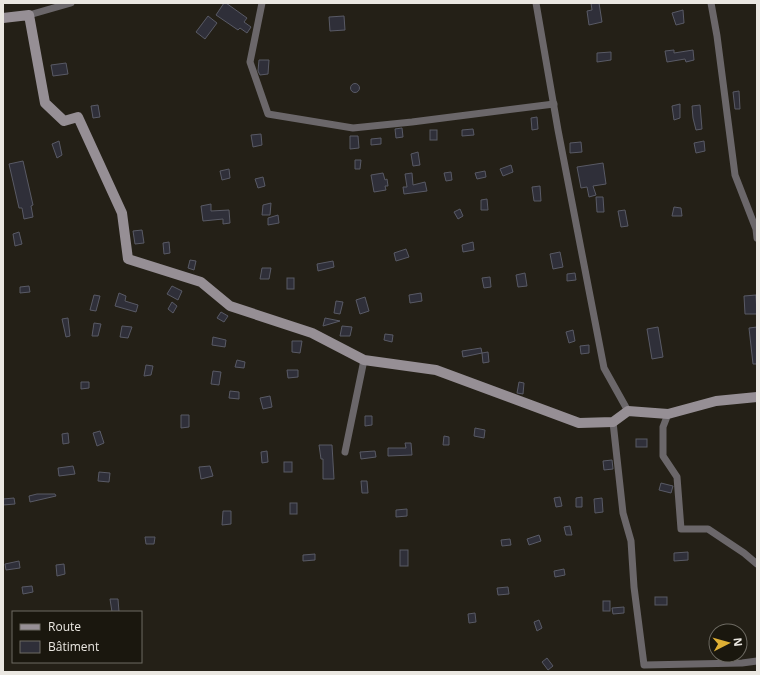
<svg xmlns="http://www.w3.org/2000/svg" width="760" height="675" font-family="'Open Sans',sans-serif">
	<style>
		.building { fill: #2f2f39; stroke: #595a65 }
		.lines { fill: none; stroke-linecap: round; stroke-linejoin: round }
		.street { stroke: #6b676a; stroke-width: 7 }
		.secondary { stroke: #968f95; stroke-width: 10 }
	</style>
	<rect width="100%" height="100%" fill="#242017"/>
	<g class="building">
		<path d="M224,3H226L247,18L244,22L251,27L247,33L240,28L238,30L216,15Z"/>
		<path d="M591,3H599L602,22L589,25L587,11L592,10Z"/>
		<path d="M683,10L684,23L676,25L672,13Z"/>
		<path d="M208,16L217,23L205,39L196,32Z"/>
		<path d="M344,16L345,30L330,31L329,17Z"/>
		<path d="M674,50V53L693,50L694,60L686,62L685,59L667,62L665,51Z"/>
		<path d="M611,52V60L597,62V53Z"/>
		<path d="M259,60H269L268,74L260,75L258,71Z"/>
		<path d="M66,63L68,74L53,76L51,65Z"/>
		<circle cx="355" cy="88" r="4.5"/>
		<path d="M739,91L740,109H735L733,92Z"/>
		<path d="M680,104V118L674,120L672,106Z"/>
		<path d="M98,105L100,117L93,118L91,106Z"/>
		<path d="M700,105L702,129L696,130L693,118L692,106Z"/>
		<path d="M537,117L538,129L532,130L531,118Z"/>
		<path d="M402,128L403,137L396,138L395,129Z"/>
		<path d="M473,129L474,135L462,136V130Z"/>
		<rect x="430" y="130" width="7" height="10"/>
		<path d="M261,134L262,145L253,147L251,135Z"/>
		<path d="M350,136H358L359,148L350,149Z"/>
		<path d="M381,138V144L371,145V139Z"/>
		<path d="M59,141L62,155L57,158L52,144Z"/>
		<path d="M704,141L705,151L696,153L694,143Z"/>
		<path d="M581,142L582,152L570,153V143Z"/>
		<path d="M418,152L420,165L413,166L411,154Z"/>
		<path d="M355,160H361L360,169H355Z"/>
		<path d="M23,161L33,205L31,206L33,217L24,219L22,208H19L9,164Z"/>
		<path d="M603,163L606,184L593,186L596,195L589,197L587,187L581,188L577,167Z"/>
		<path d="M511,165L513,172L503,176L500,169Z"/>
		<path d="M229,169L230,178L222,180L220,171Z"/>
		<path d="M485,171L486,177L477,179L475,173Z"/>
		<path d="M451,172L452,180L446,181L444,173Z"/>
		<path d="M383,173L385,180L387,179L388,186H385L386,190L374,192L371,175Z"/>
		<path d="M412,173L413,185L425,182L427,191L404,194L403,187H407L405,174Z"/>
		<path d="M263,177L265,186L258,188L255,179Z"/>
		<path d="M540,186L541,201H534L532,187Z"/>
		<path d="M596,197H603L604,212H597Z"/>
		<path d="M487,199L488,210H481V200Z"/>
		<path d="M271,203L270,215H262L263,205Z"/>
		<path d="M211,204V211L229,210L230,223L223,224V219L203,221L201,206Z"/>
		<path d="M674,207L681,208L682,216H672Z"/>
		<path d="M460,209L463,216L458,219L454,212Z"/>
		<path d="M625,210L628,226L621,227L618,211Z"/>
		<path d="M278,215L279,223L268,225V218Z"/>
		<path d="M142,230L144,243L135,244L133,231Z"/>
		<path d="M19,232L22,244L15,246L13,234Z"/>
		<path d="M169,242L170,253L164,254L163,243Z"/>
		<path d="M473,242L474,250L463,252L462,245Z"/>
		<path d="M406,249L409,257L396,261L394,253Z"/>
		<path d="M560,252L563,267L553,269L550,254Z"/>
		<path d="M190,260L196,261L194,270L188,268Z"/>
		<path d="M333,261L334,267L318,271L317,264Z"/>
		<path d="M262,268H271L269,279H260Z"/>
		<path d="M525,273L527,286L518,287L516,275Z"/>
		<path d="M575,273L576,280L567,281V274Z"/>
		<path d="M490,277L491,287L484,288L482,278Z"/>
		<rect x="287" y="278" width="7" height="11"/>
		<path d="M29,286L30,292L20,293V287Z"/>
		<path d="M172,286L182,291L178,300L167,294Z"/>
		<path d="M119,293L126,296L125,301L138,305L136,312L115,306Z"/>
		<path d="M421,293L422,301L410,303L409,295Z"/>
		<path d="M94,295L100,296L96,311L90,310Z"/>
		<path d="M756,295L757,314H745L744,296Z"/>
		<path d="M365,297L369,311L360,314L356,300Z"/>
		<path d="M336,301L343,302L340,314L334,313Z"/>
		<path d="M172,302L177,306L173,313L168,309Z"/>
		<path d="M221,312L228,316L224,322L217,318Z"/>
		<path d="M68,318L70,336L66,337L62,319Z"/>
		<path d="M325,318L340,321L323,326Z"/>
		<path d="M94,323L101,324L98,336H92Z"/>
		<path d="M122,326L132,327L128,338L120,337Z"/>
		<path d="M342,326L352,327L350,336H340Z"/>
		<path d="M658,327L663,357L652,359L647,329Z"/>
		<path d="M757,327V364H753L749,328Z"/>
		<path d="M573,330L575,341L569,343L566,332Z"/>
		<path d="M385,334L393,335L392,342L384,340Z"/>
		<path d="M213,337L226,340L225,347L212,345Z"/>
		<path d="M292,341H302L300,353L292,352Z"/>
		<path d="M589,345V353L581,354L580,346Z"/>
		<path d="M481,348L482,353L488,352L489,362L483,363L482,353L463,357L462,351Z"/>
		<path d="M237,360L245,362L244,368L235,367Z"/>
		<path d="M146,365L153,366L151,375L144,376Z"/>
		<path d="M287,370H298V377L288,378Z"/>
		<path d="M213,371L221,372L219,385L211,384Z"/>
		<path d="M81,382H89V388L81,389Z"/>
		<path d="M519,382L524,383L523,394L517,393Z"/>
		<path d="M230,391L239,392V399L229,398Z"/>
		<path d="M270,396L272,407L263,409L260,398Z"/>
		<path d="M181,415H189V427L181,428Z"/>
		<path d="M365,416H372V425L365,426Z"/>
		<path d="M475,428L485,430L484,438L474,436Z"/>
		<path d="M100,431L104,443L97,446L93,433Z"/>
		<path d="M68,433L69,443L63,444L62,434Z"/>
		<path d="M444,436L449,437V445H443Z"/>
		<rect x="636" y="439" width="11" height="8"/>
		<path d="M405,443H411L412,455L388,456V448H406Z"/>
		<path d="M319,445H332L334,479H323V459H321Z"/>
		<path d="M267,451L268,462L262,463L261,452Z"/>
		<path d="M375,451L376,457L361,459L360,452Z"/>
		<path d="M612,460L613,469L604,470L603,461Z"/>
		<rect x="284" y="462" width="8" height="10"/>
		<path d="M73,466L75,474L59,476L58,468Z"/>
		<path d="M210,466L213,476L201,479L199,467Z"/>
		<path d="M99,472L110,473L109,482L98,481Z"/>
		<path d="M361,481H367L368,493H362Z"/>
		<path d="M661,483L673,486L671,493L659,490Z"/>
		<path d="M37,494H55L56,496L30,502L29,496Z"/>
		<path d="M560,497L562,506L556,507L554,498Z"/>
		<path d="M582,497V507H576V498Z"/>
		<path d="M14,498L15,504L3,505V499Z"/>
		<path d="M602,498L603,512L595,513L594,499Z"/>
		<rect x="290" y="503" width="7" height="11"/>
		<path d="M407,509V516L396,517V510Z"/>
		<path d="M223,511H231V524L222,525Z"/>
		<path d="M570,526L572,535H566L564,527Z"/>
		<path d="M539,535L541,541L529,545L527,539Z"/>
		<path d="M145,537H155L154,544H146Z"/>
		<path d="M510,539L511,545L502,546L501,540Z"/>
		<rect x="400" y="550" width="8" height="16"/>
		<path d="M688,552V560L674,561V553Z"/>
		<path d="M315,554V560L303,561V555Z"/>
		<path d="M19,561L20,568L6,570L5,564Z"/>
		<path d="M64,564L65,574L57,576L56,565Z"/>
		<path d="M564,569L565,575L555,577L554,571Z"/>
		<path d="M32,586L33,592L23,594L22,587Z"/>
		<path d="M508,587L509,594L498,595L497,588Z"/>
		<rect x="655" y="597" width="12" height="8"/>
		<path d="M110,599H118L119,612H112Z"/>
		<rect x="603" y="601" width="7" height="10"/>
		<path d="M624,607V613L613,614L612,608Z"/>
		<path d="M475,613L476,622L469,623L468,614Z"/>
		<path d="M539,620L542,628L537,631L534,622Z"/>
		<path d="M547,658L553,666L548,670L542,662Z"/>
	</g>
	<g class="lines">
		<g class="street">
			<path d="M262,3L250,62L268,114L353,128L412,122L554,104"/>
			<path d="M536,3L558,130L604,368L628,411"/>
			<path d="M711,3L717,36L735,175L756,229L757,238"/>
			<path d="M29,15L71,3"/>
			<path d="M668,414L663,427V456L677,477L681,529H708L744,553L757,564"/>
			<path d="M613,422L623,513L631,541L634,587L644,665L742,663L757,661"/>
			<path d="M345,452L364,360"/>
		</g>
		<path class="secondary" d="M3,18L29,15L45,103L64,121L78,117L122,213L128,259L201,282L230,306L312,333L364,360L436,370L579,423L613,422L628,411L668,414L716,401L757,397"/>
	</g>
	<rect width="760" height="675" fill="none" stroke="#eae7e1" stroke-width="8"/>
	<rect x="12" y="611" width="130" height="52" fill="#1a170e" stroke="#6d6a62"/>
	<rect x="20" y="624" width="20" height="6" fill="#968f95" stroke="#6d6a62"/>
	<text x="48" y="631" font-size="12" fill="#eae7e1">Route</text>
	<rect x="20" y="641" width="20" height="12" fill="#2f2f39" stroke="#6d6a62"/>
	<text x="48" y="651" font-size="12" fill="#eae7e1">Bâtiment</text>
	<g transform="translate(728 643) rotate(84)"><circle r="19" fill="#1a170e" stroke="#6d6a62"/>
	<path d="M0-3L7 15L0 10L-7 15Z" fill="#dfb034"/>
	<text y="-6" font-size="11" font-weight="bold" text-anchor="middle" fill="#eae7e1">N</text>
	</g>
</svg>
